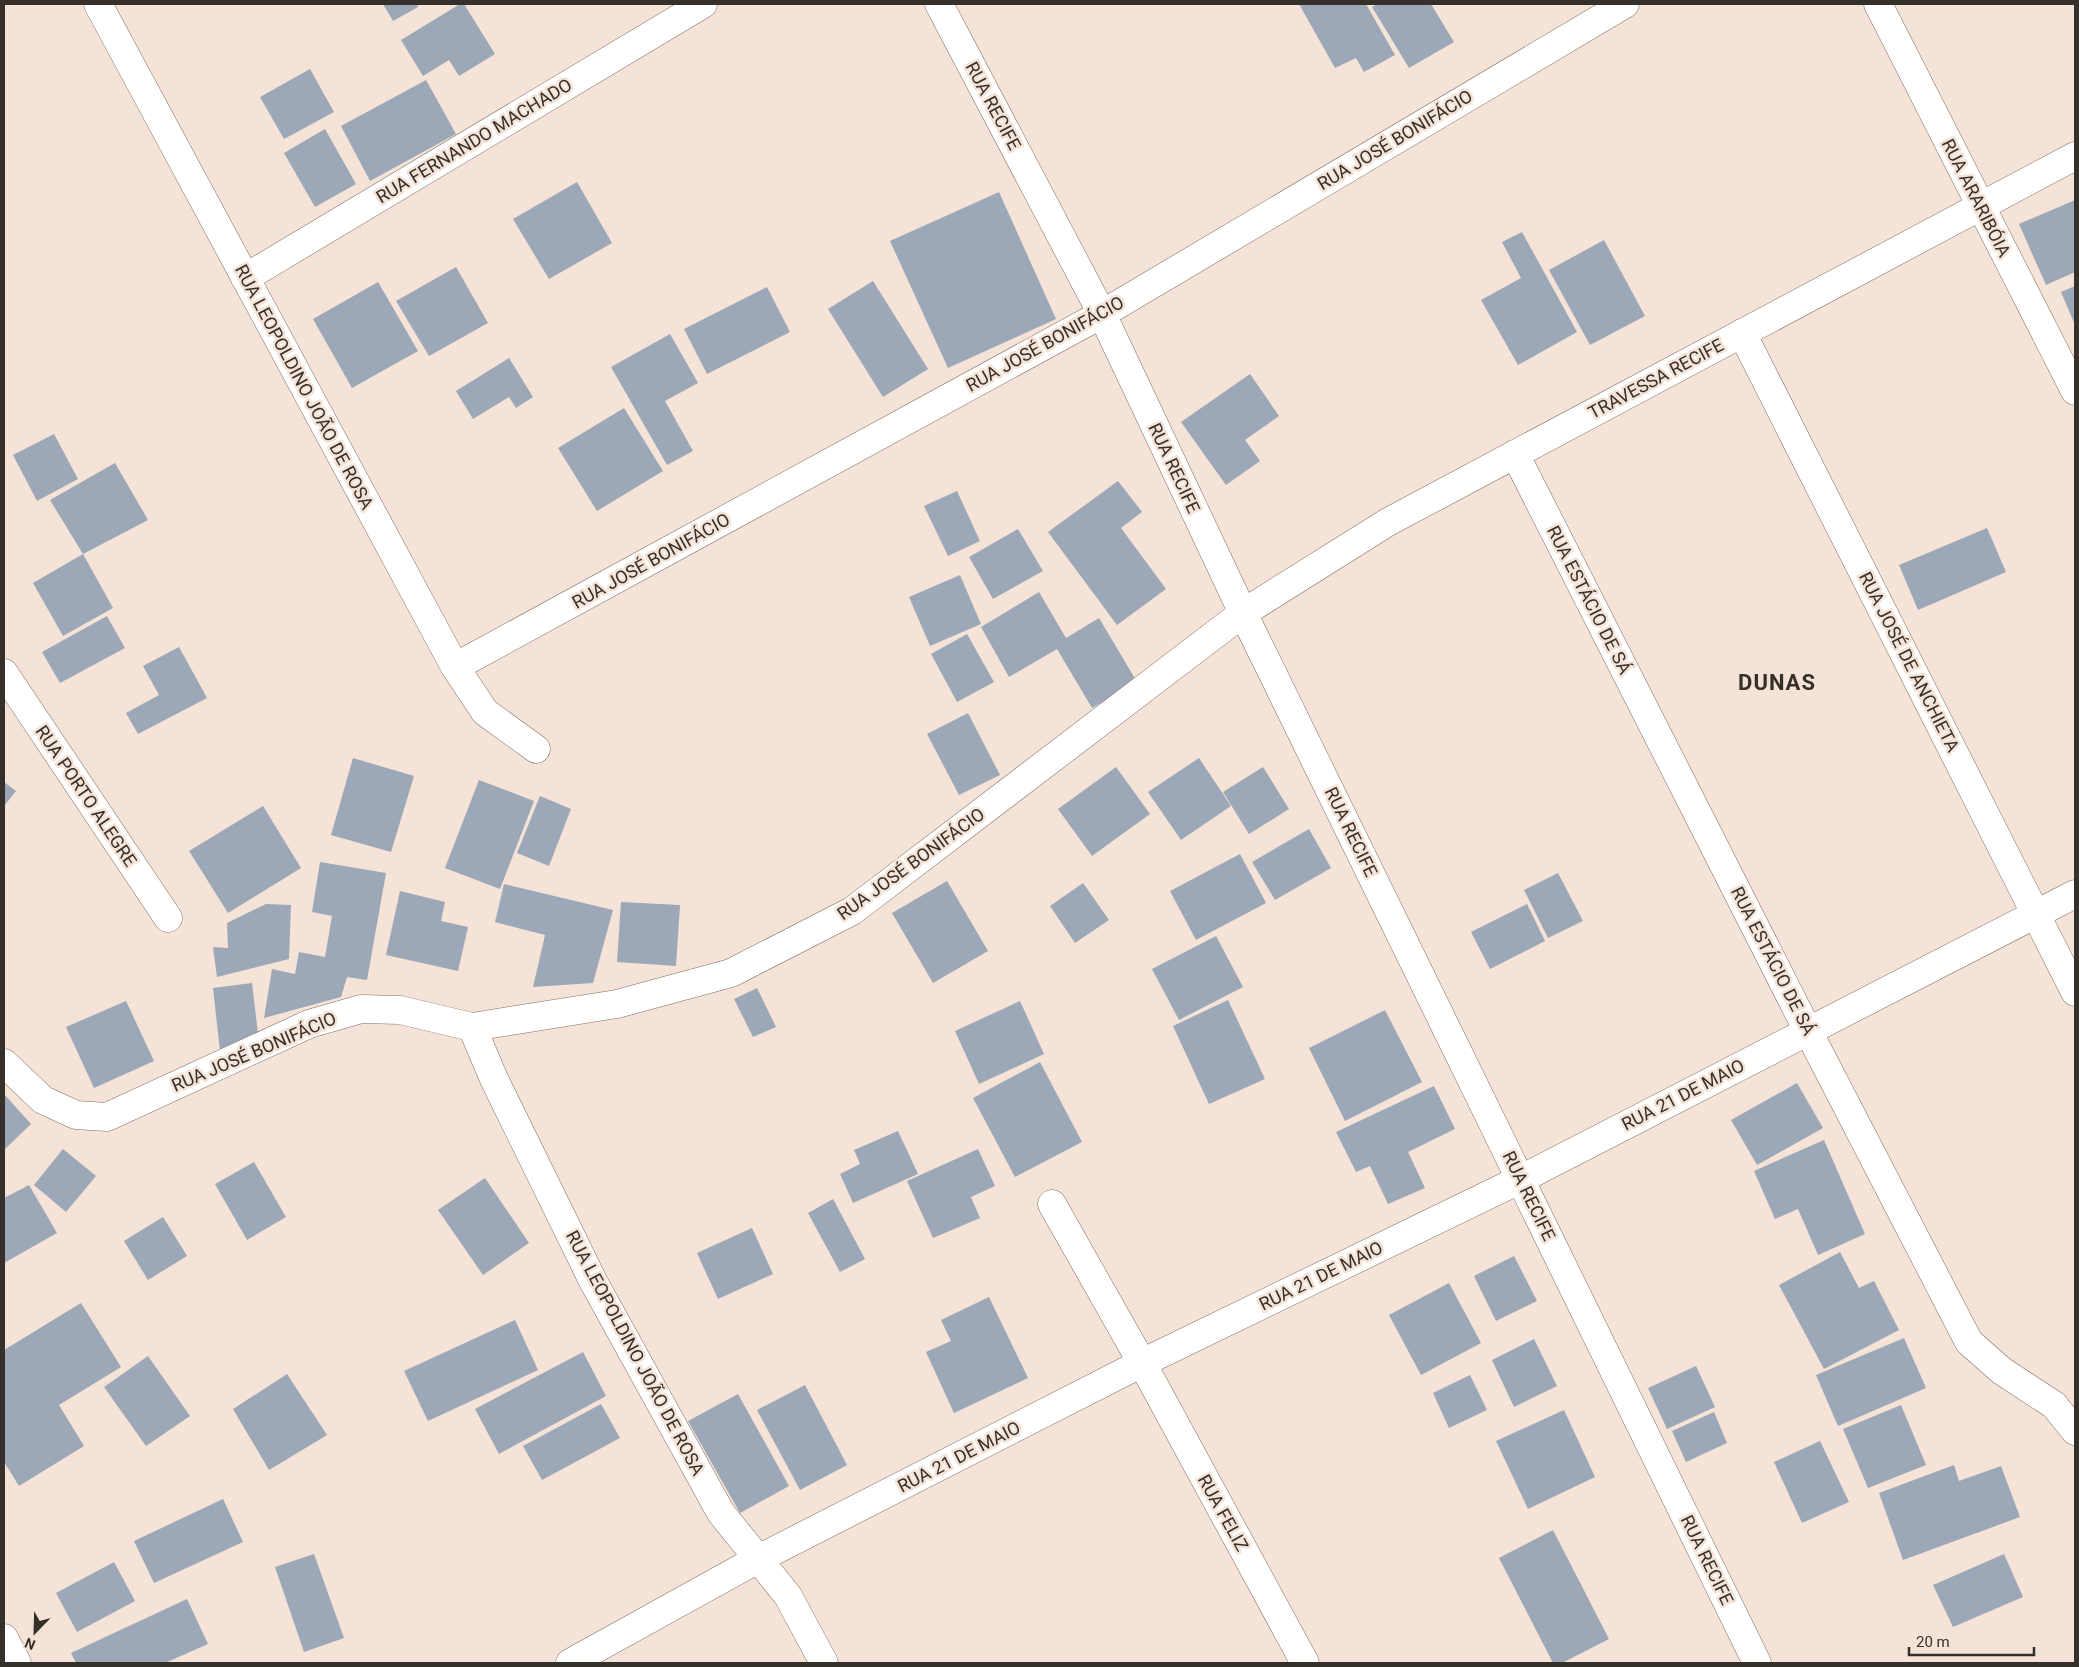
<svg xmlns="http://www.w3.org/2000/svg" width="2079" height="1667" font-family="Roboto,sans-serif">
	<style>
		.building { fill: #9ca8b7 }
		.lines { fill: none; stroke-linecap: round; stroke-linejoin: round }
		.street-casing { stroke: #7f6f64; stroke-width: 29 }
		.street { stroke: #fff; stroke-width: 28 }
		.labels { text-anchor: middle; stroke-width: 5; stroke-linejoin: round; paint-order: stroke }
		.street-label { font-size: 18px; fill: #36302b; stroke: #f4e3d6 }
		.district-label { font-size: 22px; font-weight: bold; letter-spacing: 1px; fill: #36302b; stroke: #f4e3d6 }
	</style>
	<rect width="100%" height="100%" fill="#f4e3d6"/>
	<g class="building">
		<path d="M383,4H417L418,7L393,21Z"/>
		<path d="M460,4H464L495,54L459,76L449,60L423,76L401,40Z"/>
		<path d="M1299,4H1366L1395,55L1364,72L1356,58L1335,68Z"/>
		<path d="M1377,4H1431L1454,42L1409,68L1372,7Z"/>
		<path d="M310,69L334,112L284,139L260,97Z"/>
		<path d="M426,80L456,134L370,181L341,126Z"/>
		<path d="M325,129L356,184L315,207L284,153Z"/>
		<path d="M577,182L612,243L549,279L513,219Z"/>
		<path d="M999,192L1056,319L948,368L890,241Z"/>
		<path d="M2075,200V272L2046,285L2019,224Z"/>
		<path d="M1522,232L1577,332L1518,365L1481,300L1521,278L1502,242Z"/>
		<path d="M1604,240L1645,316L1590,345L1549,270Z"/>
		<path d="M456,267L488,323L429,356L396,301Z"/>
		<path d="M873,281L928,369L883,397L828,309Z"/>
		<path d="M378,282L418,351L352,388L313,319Z"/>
		<path d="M2075,286V325L2061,292Z"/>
		<path d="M767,287L790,332L707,374L684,329Z"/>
		<path d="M670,334L698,383L665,401L693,451L667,465L611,367Z"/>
		<path d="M509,358L533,397L516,408L509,397L473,419L456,391Z"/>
		<path d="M1250,374L1279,416L1245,440L1260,461L1226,485L1181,422Z"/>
		<path d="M624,408L663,471L597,511L558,448Z"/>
		<path d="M54,434L78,479L37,501L13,455Z"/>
		<path d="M115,463L148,520L83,554L50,500Z"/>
		<path d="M1118,481L1142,512L1121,528L1166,589L1117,625L1048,532Z"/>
		<path d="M957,491L980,541L948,556L924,506Z"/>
		<path d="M1987,528L2006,572L1918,610L1899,565Z"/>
		<path d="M1018,529L1043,571L993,599L969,557Z"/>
		<path d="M83,554L113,608L63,636L33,583Z"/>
		<path d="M960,575L981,624L930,646L909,597Z"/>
		<path d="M1039,592L1066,638L1099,618L1137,682L1092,708L1057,649L1009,677L981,627Z"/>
		<path d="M107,616L125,648L60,683L42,652Z"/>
		<path d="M967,634L994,682L957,702L931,654Z"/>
		<path d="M179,647L207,698L138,734L126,713L159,695L143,666Z"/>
		<path d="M968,713L1000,775L959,795L927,734Z"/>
		<path d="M353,758L414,776L391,852L331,835Z"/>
		<path d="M1199,758L1231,806L1181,840L1148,792Z"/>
		<path d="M1116,767L1150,814L1092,856L1058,809Z"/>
		<path d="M1263,767L1289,809L1249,834L1223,792Z"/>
		<path d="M479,780L534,801L500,889L445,868Z"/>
		<path d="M4,782L16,791L4,806Z"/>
		<path d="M540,796L571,809L549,866L517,853Z"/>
		<path d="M263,806L301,868L228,913L189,851Z"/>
		<path d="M1309,829L1331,868L1275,900L1252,862Z"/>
		<path d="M1240,854L1266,903L1196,940L1170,891Z"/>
		<path d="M320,862L386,873L367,980L347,977L341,997L264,1018L272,969L295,974L299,952L325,957L332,916L312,912Z"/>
		<path d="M1558,873L1583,921L1548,938L1524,890Z"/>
		<path d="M947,881L988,951L933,983L892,913Z"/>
		<path d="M1083,883L1109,920L1075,943L1050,906Z"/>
		<path d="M504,884L613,910L593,983L533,987L545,935L495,922Z"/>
		<path d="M400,891L445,902L441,921L468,927L458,971L386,955Z"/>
		<path d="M621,902L680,905L676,966L617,962Z"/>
		<path d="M266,904L291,905L289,959L217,977L213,947L228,948L227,923Z"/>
		<path d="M1527,904L1545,941L1490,969L1471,932Z"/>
		<path d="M1216,936L1243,987L1179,1020L1152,969Z"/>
		<path d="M252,983L259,1042L221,1060L213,988Z"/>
		<path d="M757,988L776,1027L753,1037L734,999Z"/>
		<path d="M1228,1000L1265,1079L1209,1104L1173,1026Z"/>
		<path d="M126,1001L154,1061L94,1088L66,1027Z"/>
		<path d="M1020,1001L1044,1054L979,1084L955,1031Z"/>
		<path d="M1385,1010L1422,1082L1345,1121L1309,1048Z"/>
		<path d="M1040,1062L1082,1142L1015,1177L973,1098Z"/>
		<path d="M1797,1083L1823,1128L1757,1165L1731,1120Z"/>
		<path d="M1434,1086L1455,1129L1408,1152L1425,1188L1388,1204L1370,1166L1356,1172L1336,1132Z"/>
		<path d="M4,1094L31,1124L4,1150Z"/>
		<path d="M898,1131L918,1174L853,1203L840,1174L860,1164L854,1150Z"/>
		<path d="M1824,1140L1865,1234L1818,1255L1798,1209L1775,1219L1754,1171Z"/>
		<path d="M63,1149L96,1176L66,1212L34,1185Z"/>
		<path d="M978,1149L995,1186L971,1197L980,1218L933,1238L907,1181Z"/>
		<path d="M254,1162L286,1217L247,1240L215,1184Z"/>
		<path d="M485,1178L529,1243L483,1275L438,1210Z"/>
		<path d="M29,1185L57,1233L4,1263V1198Z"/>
		<path d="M833,1199L865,1259L840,1272L808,1213Z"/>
		<path d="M163,1217L187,1256L148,1280L124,1241Z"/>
		<path d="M752,1228L773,1274L718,1299L697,1253Z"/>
		<path d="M1840,1252L1859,1288L1874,1281L1899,1330L1824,1369L1779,1285Z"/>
		<path d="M1514,1256L1537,1301L1496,1321L1474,1276Z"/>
		<path d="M1449,1283L1481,1343L1421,1375L1389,1315Z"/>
		<path d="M989,1297L1028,1378L954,1413L926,1352L951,1341L941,1320Z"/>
		<path d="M81,1303L121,1367L59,1405L84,1446L19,1486L4,1462V1350Z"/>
		<path d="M515,1320L538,1370L428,1421L404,1371Z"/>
		<path d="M1904,1338L1926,1388L1838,1426L1816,1375Z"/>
		<path d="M1534,1339L1557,1386L1514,1407L1492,1360Z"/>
		<path d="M583,1352L606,1396L499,1454L475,1409Z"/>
		<path d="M148,1356L190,1416L146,1446L104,1387Z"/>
		<path d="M1696,1366L1715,1407L1667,1429L1648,1388Z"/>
		<path d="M287,1374L327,1435L269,1470L233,1409Z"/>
		<path d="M1470,1375L1487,1410L1449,1428L1433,1393Z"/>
		<path d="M805,1385L847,1465L800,1490L757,1410Z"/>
		<path d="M738,1394L789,1486L740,1513L688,1421Z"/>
		<path d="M601,1404L620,1438L542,1480L523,1446Z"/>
		<path d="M1901,1405L1926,1465L1868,1488L1843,1429Z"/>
		<path d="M1564,1410L1595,1477L1528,1509L1496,1441Z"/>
		<path d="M1714,1412L1727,1443L1686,1462L1672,1431Z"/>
		<path d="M1820,1441L1849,1502L1802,1523L1774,1462Z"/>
		<path d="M1954,1465L1959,1481L2001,1466L2020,1517L1903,1560L1879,1493Z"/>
		<path d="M223,1499L243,1542L154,1583L134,1541Z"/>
		<path d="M1553,1530L1609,1639L1562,1663H1553L1499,1558Z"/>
		<path d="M314,1554L344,1638L304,1652L275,1567Z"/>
		<path d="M2004,1554L2023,1597L1953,1627L1933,1585Z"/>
		<path d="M114,1562L135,1601L77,1632L56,1593Z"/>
		<path d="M187,1599L208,1644L165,1663H76L71,1653Z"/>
	</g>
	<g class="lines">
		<g class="street-casing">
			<g id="street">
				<path d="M98,4L455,667L485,712L536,749"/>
				<path d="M939,4L1102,314L1243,613L1757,1663"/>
				<path d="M1878,4L2075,391"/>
				<path d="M245,278L703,4"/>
				<path d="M1742,333L2075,992"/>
				<path d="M1515,454L1808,1031L1969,1342L2002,1371L2054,1405L2075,1431"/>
				<path d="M455,667L1102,314L1625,4"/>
				<path d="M4,673L168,918"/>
				<path d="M472,1027L494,1079L593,1281L721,1513L788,1596L824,1663"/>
				<path d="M4,1063L43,1100L76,1115L107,1117L309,1024L361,1009L400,1010L472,1027L617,1004L731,973L852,911L1243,613L1388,522L2075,156"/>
				<path d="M1052,1204L1142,1363L1305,1663"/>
				<path d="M4,1638L17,1663"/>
				<path d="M570,1663L758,1559L1142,1363L1521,1179L2075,894"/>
			</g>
		</g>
		<use href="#street" class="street"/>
	</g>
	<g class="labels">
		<g class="street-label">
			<text transform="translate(993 106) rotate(62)" y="6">RUA RECIFE</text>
			<text transform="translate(1395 140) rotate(-31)" y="6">RUA JOSÉ BONIFÁCIO</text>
			<text transform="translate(474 141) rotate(-31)" y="6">RUA FERNANDO MACHADO</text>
			<text transform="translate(1976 198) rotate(63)" y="6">RUA ARARIBÓIA</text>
			<text transform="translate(1045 344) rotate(-29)" y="6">RUA JOSÉ BONIFÁCIO</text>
			<text transform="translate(1656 379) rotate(-28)" y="6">TRAVESSA RECIFE</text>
			<text transform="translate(304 387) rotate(62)" y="6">RUA LEOPOLDINO JOÃO DE ROSA</text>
			<text transform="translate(1174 468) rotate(65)" y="6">RUA RECIFE</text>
			<text transform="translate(651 561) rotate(-29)" y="6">RUA JOSÉ BONIFÁCIO</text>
			<text transform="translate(1589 600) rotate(63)" y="6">RUA ESTÁCIO DE SÁ</text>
			<text transform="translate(1909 662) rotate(63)" y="6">RUA JOSÉ DE ANCHIETA</text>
			<text transform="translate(86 796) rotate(56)" y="6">RUA PORTO ALEGRE</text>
			<text transform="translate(1351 832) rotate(64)" y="6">RUA RECIFE</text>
			<text transform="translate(911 864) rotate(-36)" y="6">RUA JOSÉ BONIFÁCIO</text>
			<text transform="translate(1773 961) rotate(63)" y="6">RUA ESTÁCIO DE SÁ</text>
			<text transform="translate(254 1052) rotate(-23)" y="6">RUA JOSÉ BONIFÁCIO</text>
			<text transform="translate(1683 1095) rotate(-27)" y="6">RUA 21 DE MAIO</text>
			<text transform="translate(1529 1196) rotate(64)" y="6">RUA RECIFE</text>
			<text transform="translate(1321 1276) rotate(-26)" y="6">RUA 21 DE MAIO</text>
			<text transform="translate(635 1353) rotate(62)" y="6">RUA LEOPOLDINO JOÃO DE ROSA</text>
			<text transform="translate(959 1457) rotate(-27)" y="6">RUA 21 DE MAIO</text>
			<text transform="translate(1223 1513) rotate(61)" y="6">RUA FELIZ</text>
			<text transform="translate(1707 1560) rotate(64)" y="6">RUA RECIFE</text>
		</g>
		<g class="district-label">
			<text x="1777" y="690">DUNAS</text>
		</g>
	</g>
	<rect width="2079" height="1667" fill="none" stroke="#36302b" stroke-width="10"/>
	<g transform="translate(35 1632) rotate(203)" stroke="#f4e3d6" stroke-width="4" paint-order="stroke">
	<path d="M0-4L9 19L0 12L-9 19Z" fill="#36302b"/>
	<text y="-8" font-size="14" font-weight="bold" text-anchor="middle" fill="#36302b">N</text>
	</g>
	<path d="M1909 1647v8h125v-8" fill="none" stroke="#36302b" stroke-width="2.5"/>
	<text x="1916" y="1647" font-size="15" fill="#36302b" stroke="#f4e3d6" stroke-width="4" paint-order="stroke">20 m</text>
</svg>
